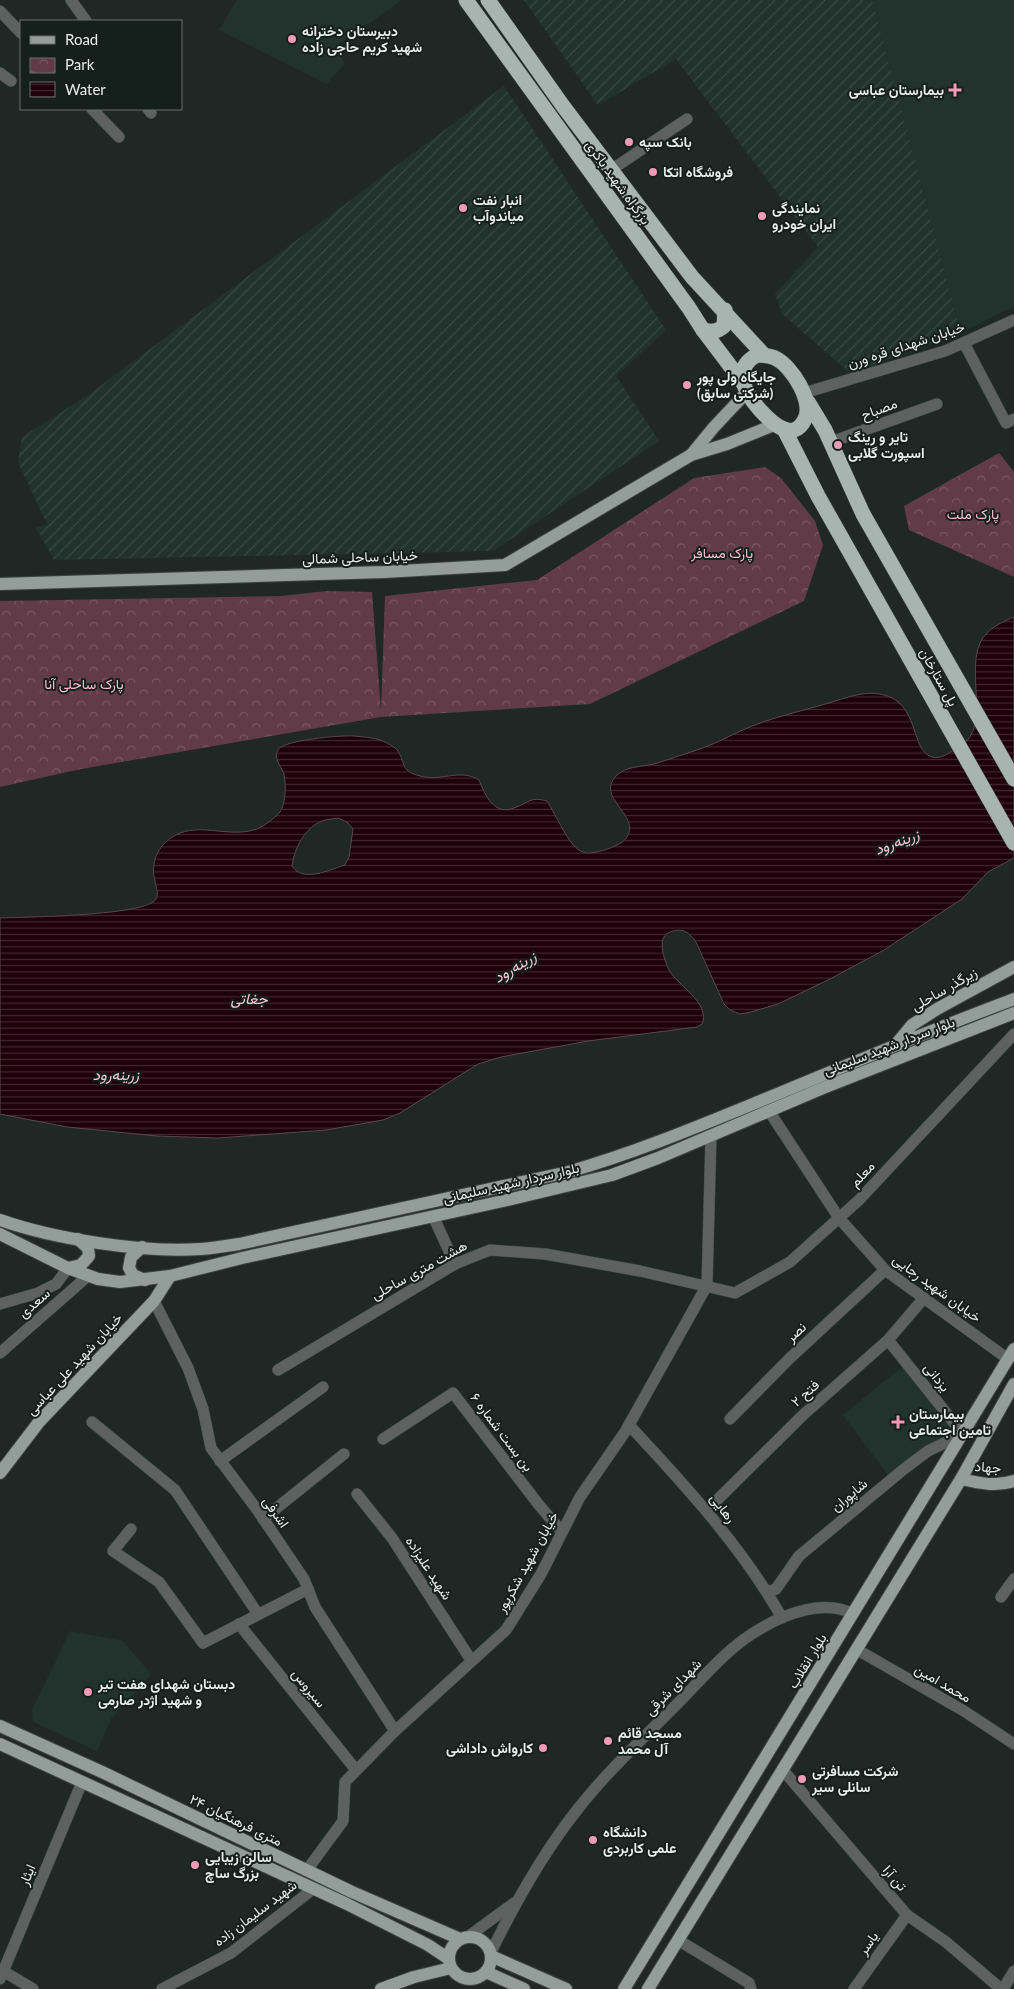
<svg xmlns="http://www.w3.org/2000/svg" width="1014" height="1989" font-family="Lato,Vazirmatn,sans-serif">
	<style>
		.built { fill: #22332d }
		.industrial { fill: url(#industrial-furrows) }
		.park { fill: url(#park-crowns) }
		.water { fill: url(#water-rules); stroke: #5a474e; fill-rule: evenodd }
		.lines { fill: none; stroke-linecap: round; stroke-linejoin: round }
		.minor-casing { stroke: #3b4441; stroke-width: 12 }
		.major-casing { stroke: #3b4441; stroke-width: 14 }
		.highway-casing { stroke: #3b4441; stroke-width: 16 }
		.minor { stroke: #5d6160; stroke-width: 11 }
		.major { stroke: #939d99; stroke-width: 12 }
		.highway { stroke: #a8b4b0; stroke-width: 15 }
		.poi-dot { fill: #f09ab7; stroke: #151f1c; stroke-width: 2 }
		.labels { text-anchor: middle; stroke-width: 4; stroke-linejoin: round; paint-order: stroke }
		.poi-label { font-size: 14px; font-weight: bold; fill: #e7edeb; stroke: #151f1c; text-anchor: start }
		.street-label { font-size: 14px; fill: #e7edeb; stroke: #151f1c }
		.park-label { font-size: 14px; fill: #fcbfd3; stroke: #151f1c }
		.water-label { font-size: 15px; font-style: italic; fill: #f8cad8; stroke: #151f1c }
	</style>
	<defs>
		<pattern id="industrial-furrows" width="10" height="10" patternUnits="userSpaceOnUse" patternTransform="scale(1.25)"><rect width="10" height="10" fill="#22332d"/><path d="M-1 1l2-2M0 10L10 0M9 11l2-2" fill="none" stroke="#374741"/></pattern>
		<pattern id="park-crowns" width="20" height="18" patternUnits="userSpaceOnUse" patternTransform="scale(1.25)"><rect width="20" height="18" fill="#613b48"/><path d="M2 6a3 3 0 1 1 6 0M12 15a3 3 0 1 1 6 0" fill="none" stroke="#785863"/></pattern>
		<pattern id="water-rules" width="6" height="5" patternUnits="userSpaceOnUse" patternTransform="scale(1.25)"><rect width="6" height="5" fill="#1e000b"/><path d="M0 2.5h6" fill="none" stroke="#3f262f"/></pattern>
	</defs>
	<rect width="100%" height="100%" fill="#1f2825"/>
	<g class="built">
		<path d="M237,0H402L335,47L345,63L327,84L219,30Z"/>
		<path d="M872,0H1014V306L961,333Z"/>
		<path d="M903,1366L953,1429L888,1475L843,1415Z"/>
		<path d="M70,1631L123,1641L151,1674L111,1719L97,1751L33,1722L32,1710Z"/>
	</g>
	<g class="industrial">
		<path d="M524,0H872L961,333L850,373L782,314L775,294L818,247L676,59L598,105Z"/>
		<path d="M504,86L666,330L616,376L659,441L493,551L54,560L36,528L47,524L18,462L22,437L91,393Z"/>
	</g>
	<g class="park">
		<path d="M999,453L1014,472V577L909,530L904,506Z"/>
		<path d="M765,467L781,478L815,521L823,545L804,601L590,704L381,717L81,769L0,787V601L282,596L326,591L372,592L381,711L385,596L537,580L694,478Z"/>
	</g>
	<path class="water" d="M1014,617V858L988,872L962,899L884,950L830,979L778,1004L751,1012L740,1014L730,1010L724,1004L695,940C692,938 690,934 686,932C680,928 665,931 663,939C660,947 665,962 669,970C677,985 711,1003 702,1024L697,1027L588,1041L501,1057L478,1064L400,1113L383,1120L326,1130L218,1138L157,1136L67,1127L0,1114V918C23,917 147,916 156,899C159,893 156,887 155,881C150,863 158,845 174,836C201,820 235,842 263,826C268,823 277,816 280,812C286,803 286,784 284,774C281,766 273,758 278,750C282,740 342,735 354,736C364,737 379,738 387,743C390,745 395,747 397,750C406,762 399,771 420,776C441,782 460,768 479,780C485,795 494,816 514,808C529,803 530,796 547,801C556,814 569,848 583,852C589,855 599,851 605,850C613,847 622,844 627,837C641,815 595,798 616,776C626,766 641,767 654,764C668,760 681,755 694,751C717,744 737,731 760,723C782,715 806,710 829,703C845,698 863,691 880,694C921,701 909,750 932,757C941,760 952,751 959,747C996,727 958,659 988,632C995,625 1005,621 1014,617ZM338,818L347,822L353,829L349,857L345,865C329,870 303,883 292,866C294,849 305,827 322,821C327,819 333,819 338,818Z"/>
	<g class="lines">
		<g class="minor-casing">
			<g id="minor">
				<path d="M71,0L86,21"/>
				<path d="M0,11L21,33"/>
				<path d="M0,73L11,81"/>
				<path d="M92,109L119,137"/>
				<path d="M148,109L151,113"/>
				<path d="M611,170L687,119"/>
				<path d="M964,343L1006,423L1014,419"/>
				<path d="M804,393L945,351L1014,320"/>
				<path d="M831,442L937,404"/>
				<path d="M769,1111L839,1218L885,1270L1008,1359"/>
				<path d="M433,1216L455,1264"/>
				<path d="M154,1301L188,1368L203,1409L211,1448L258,1511L304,1579L315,1607L395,1731"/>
				<path d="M0,1304L38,1293L56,1284L68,1268"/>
				<path d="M0,1353L89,1275"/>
				<path d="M278,1370L455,1264L490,1250L545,1254L640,1271L735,1293L790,1262L859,1200L1014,1034"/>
				<path d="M730,1419L789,1359L885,1270"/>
				<path d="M92,1422L175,1490L258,1614"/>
				<path d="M629,1425C684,1484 743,1548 782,1618"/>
				<path d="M383,1439L453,1393L539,1505L562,1532"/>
				<path d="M220,1461L323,1387"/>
				<path d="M357,1494L392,1538L471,1660"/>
				<path d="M706,1511L803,1415L888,1340L924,1298"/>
				<path d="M263,1519L344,1454"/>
				<path d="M131,1529L113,1551L159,1582L203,1643L308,1589"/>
				<path d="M767,1592L776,1589L799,1556L904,1469L928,1451L963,1434L888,1340"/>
				<path d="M1001,1597L1014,1579"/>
				<path d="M239,1624L356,1770"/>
				<path d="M856,1649L964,1711L1014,1744"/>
				<path d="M782,1769L907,1915L946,1942L1001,1989"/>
				<path d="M307,1870L343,1821L345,1782L395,1731L506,1630L541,1574L580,1497L625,1432L696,1305L707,1285L711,1136"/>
				<path d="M469,1936L514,1903"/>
				<path d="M678,1940L749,1983L751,1989"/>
				<path d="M491,1952C515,1903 543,1853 577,1810C609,1769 648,1734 684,1697C707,1673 731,1645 760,1629C786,1613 825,1599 853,1614"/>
				<path d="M3,1971L33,1989"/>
				<path d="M0,1979L82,1782"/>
				<path d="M162,1989L231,1953L313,1889"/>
				<path d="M854,1989L907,1915"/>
				<path d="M1003,1989L1014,1971"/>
			</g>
		</g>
		<g class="major-casing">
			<g id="major">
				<path d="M691,455L714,427L747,392"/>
				<path d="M0,584L384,572L505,565L691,455L727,444L774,425"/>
				<path d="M897,1043L912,1025L937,1009L1014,967"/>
				<path d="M0,1220C54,1239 143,1253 201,1249C214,1248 226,1246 239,1244L568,1172C631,1154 692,1129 753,1104C840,1068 926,1032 1014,999"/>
				<path d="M0,1234L68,1268L98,1279L120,1282L170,1276L242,1258L503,1201L612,1175L658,1158L823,1088L1014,1013"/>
				<path d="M142,1247L131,1257L129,1268L133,1275L145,1280"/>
				<path d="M68,1268L81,1265L89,1256L88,1248L78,1239"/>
				<path d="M0,1473L39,1422L154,1301L170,1276"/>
				<path d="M961,1479C979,1483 996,1487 1014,1481"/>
				<path d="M0,1726L102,1772L352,1892L460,1939"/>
				<path d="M0,1744L347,1904L428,1945L449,1959"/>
				<circle cx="470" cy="1958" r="21"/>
				<path d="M491,1956L566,1989"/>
				<path d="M486,1972L524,1989"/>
				<path d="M381,1989L414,1977L451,1968"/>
				<path d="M624,1989L1014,1349"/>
				<path d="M648,1989L961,1479L1014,1384"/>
			</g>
		</g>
		<g class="highway-casing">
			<g id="highway">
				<path d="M466,0L689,308L703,330L743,383"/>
				<path d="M488,0L563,106L692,277L764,355"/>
				<path d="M703,330C712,332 717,332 724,326L725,310"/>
				<path d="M757,355C763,355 769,355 775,358C792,366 814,402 805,419C793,444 771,422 760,410C745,393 731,369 757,355Z"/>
				<path d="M808,402L825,430L863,514L1014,779"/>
				<path d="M784,429L818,496L1014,843"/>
			</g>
		</g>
		<use href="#minor" class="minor"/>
		<use href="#major" class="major"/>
		<use href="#highway" class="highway"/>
	</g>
	<g class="poi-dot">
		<circle cx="292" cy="39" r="5"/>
		<path d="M952.5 82.5h5v5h5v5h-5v5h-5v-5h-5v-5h5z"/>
		<circle cx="629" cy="142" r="5"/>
		<circle cx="653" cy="172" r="5"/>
		<circle cx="463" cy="208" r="5"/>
		<circle cx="762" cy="216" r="5"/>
		<circle cx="687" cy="385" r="5"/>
		<circle cx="838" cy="445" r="5"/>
		<path d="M895.5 1414.5h5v5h5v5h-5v5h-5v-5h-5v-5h5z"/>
		<circle cx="88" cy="1692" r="5"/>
		<circle cx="608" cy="1741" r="5"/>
		<circle cx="543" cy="1748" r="5"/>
		<circle cx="802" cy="1779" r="5"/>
		<circle cx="593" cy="1840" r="5"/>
		<circle cx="195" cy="1865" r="5"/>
	</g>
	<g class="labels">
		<g class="poi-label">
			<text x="302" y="36">دبیرستان دخترانه<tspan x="302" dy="16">شهید کریم حاجی زاده</tspan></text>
			<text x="944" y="95" text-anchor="end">بیمارستان عباسی</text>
			<text x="639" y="147">بانک سپه</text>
			<text x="663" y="177">فروشگاه اتکا</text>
			<text x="473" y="205">انبار نفت<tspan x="473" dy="16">میاندوآب</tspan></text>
			<text x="772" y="213">نمایندگی<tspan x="772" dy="16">ایران خودرو</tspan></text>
			<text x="697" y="382">جایگاه ولی پور<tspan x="697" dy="16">(شرکتی سابق)</tspan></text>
			<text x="848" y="442">تایر و رینگ<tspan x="848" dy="16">اسپورت گلابی</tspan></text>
			<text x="909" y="1419">بیمارستان<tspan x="909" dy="16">تامین اجتماعی</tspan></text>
			<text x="98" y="1689">دبستان شهدای هفت تیر<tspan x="98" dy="16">و شهید اژدر صارمی</tspan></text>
			<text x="618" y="1738">مسجد قائم<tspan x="618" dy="16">آل محمد</tspan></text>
			<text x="533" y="1753" text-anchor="end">کارواش داداشی</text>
			<text x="812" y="1776">شرکت مسافرتی<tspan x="812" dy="16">سانلی سیر</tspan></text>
			<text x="603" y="1837">دانشگاه<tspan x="603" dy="16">علمی کاربردی</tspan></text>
			<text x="205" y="1862">سالن زیبایی<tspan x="205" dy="16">بزرگ ساچ</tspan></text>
		</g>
		<g class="street-label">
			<text transform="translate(618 182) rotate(54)" y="5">بزرگراه شهید باکری</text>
			<text transform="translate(906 345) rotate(-18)" y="5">خیابان شهدای قره ورن</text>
			<text transform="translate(879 409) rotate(-20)" y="5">مصباح</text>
			<text transform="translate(360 557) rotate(-2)" y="5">خیابان ساحلی شمالی</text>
			<text transform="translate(939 677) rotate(61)" y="5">پل ستارخان</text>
			<text transform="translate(944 989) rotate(-30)" y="5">زیرگذر ساحلی</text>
			<text transform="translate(889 1046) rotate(-21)" y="5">بلوار سردار شهید سلیمانی</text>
			<text transform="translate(862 1174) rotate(-47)" y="5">معلم</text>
			<text transform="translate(511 1183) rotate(-13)" y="5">بلوار سردار شهید سلیمانی</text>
			<text transform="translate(419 1270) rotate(-29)" y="5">هشت متری ساحلی</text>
			<text transform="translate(937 1288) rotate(36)" y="5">خیابان شهید رجایی</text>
			<text transform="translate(34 1303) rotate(-41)" y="5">سعدی</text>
			<text transform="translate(796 1332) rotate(-43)" y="5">نصر</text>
			<text transform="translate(74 1364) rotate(-47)" y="5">خیابان شهید علی عباسی</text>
			<text transform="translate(937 1377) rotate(51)" y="5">یزدانی</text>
			<text transform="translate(805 1393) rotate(-42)" y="5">فتح ۲</text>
			<text transform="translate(502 1432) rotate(53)" y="5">بن بست شماره ۶</text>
			<text transform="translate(988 1467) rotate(4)" y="5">جهاد</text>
			<text transform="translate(849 1495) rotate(-40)" y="5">شاپوران</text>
			<text transform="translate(723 1508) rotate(53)" y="5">رهایی</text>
			<text transform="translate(276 1512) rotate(55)" y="5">اشرفی</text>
			<text transform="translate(527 1562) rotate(-61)" y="5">خیابان شهید شکرپور</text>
			<text transform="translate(429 1568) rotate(57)" y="5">شهید علیزاده</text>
			<text transform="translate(807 1661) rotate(-59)" y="5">بلوار انقلاب</text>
			<text transform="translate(943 1683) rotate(30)" y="5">محمد امین</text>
			<text transform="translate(673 1687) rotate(-45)" y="5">شهدای شرقی</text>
			<text transform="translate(309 1688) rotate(51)" y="5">سیروس</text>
			<text transform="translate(236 1820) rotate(26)" y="5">۲۴ متری فرهنگیان</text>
			<text transform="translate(27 1875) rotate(-67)" y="5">ایثار</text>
			<text transform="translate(895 1878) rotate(49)" y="5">تن آرا</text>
			<text transform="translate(255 1913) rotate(-37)" y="5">شهید سلیمان زاده</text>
			<text transform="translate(868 1943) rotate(-55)" y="5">یاسر</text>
		</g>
		<g class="park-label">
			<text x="973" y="519">پارک ملت</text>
			<text x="722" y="558">پارک مسافر</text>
			<text x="84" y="689">پارک ساحلی آنا</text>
		</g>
		<g class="water-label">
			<text transform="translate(897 842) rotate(-21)" y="5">زرینه‌رود</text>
			<text transform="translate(515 967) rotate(-31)" y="5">زرینه‌رود</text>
			<text x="249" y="1004">جغاتی</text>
			<text x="116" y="1080">زرینه‌رود</text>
		</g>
	</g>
	<rect x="20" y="20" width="162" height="90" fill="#151f1c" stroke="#69716f"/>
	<rect x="30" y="36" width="25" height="8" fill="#939d99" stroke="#69716f"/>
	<text x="65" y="45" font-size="15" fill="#e7edeb">Road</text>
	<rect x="30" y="58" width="25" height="15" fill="url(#park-crowns)" stroke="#69716f"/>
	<text x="65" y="70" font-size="15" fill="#e7edeb">Park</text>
	<rect x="30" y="82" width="25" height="15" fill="url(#water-rules)" stroke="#69716f"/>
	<text x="65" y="95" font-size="15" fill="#e7edeb">Water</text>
</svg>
